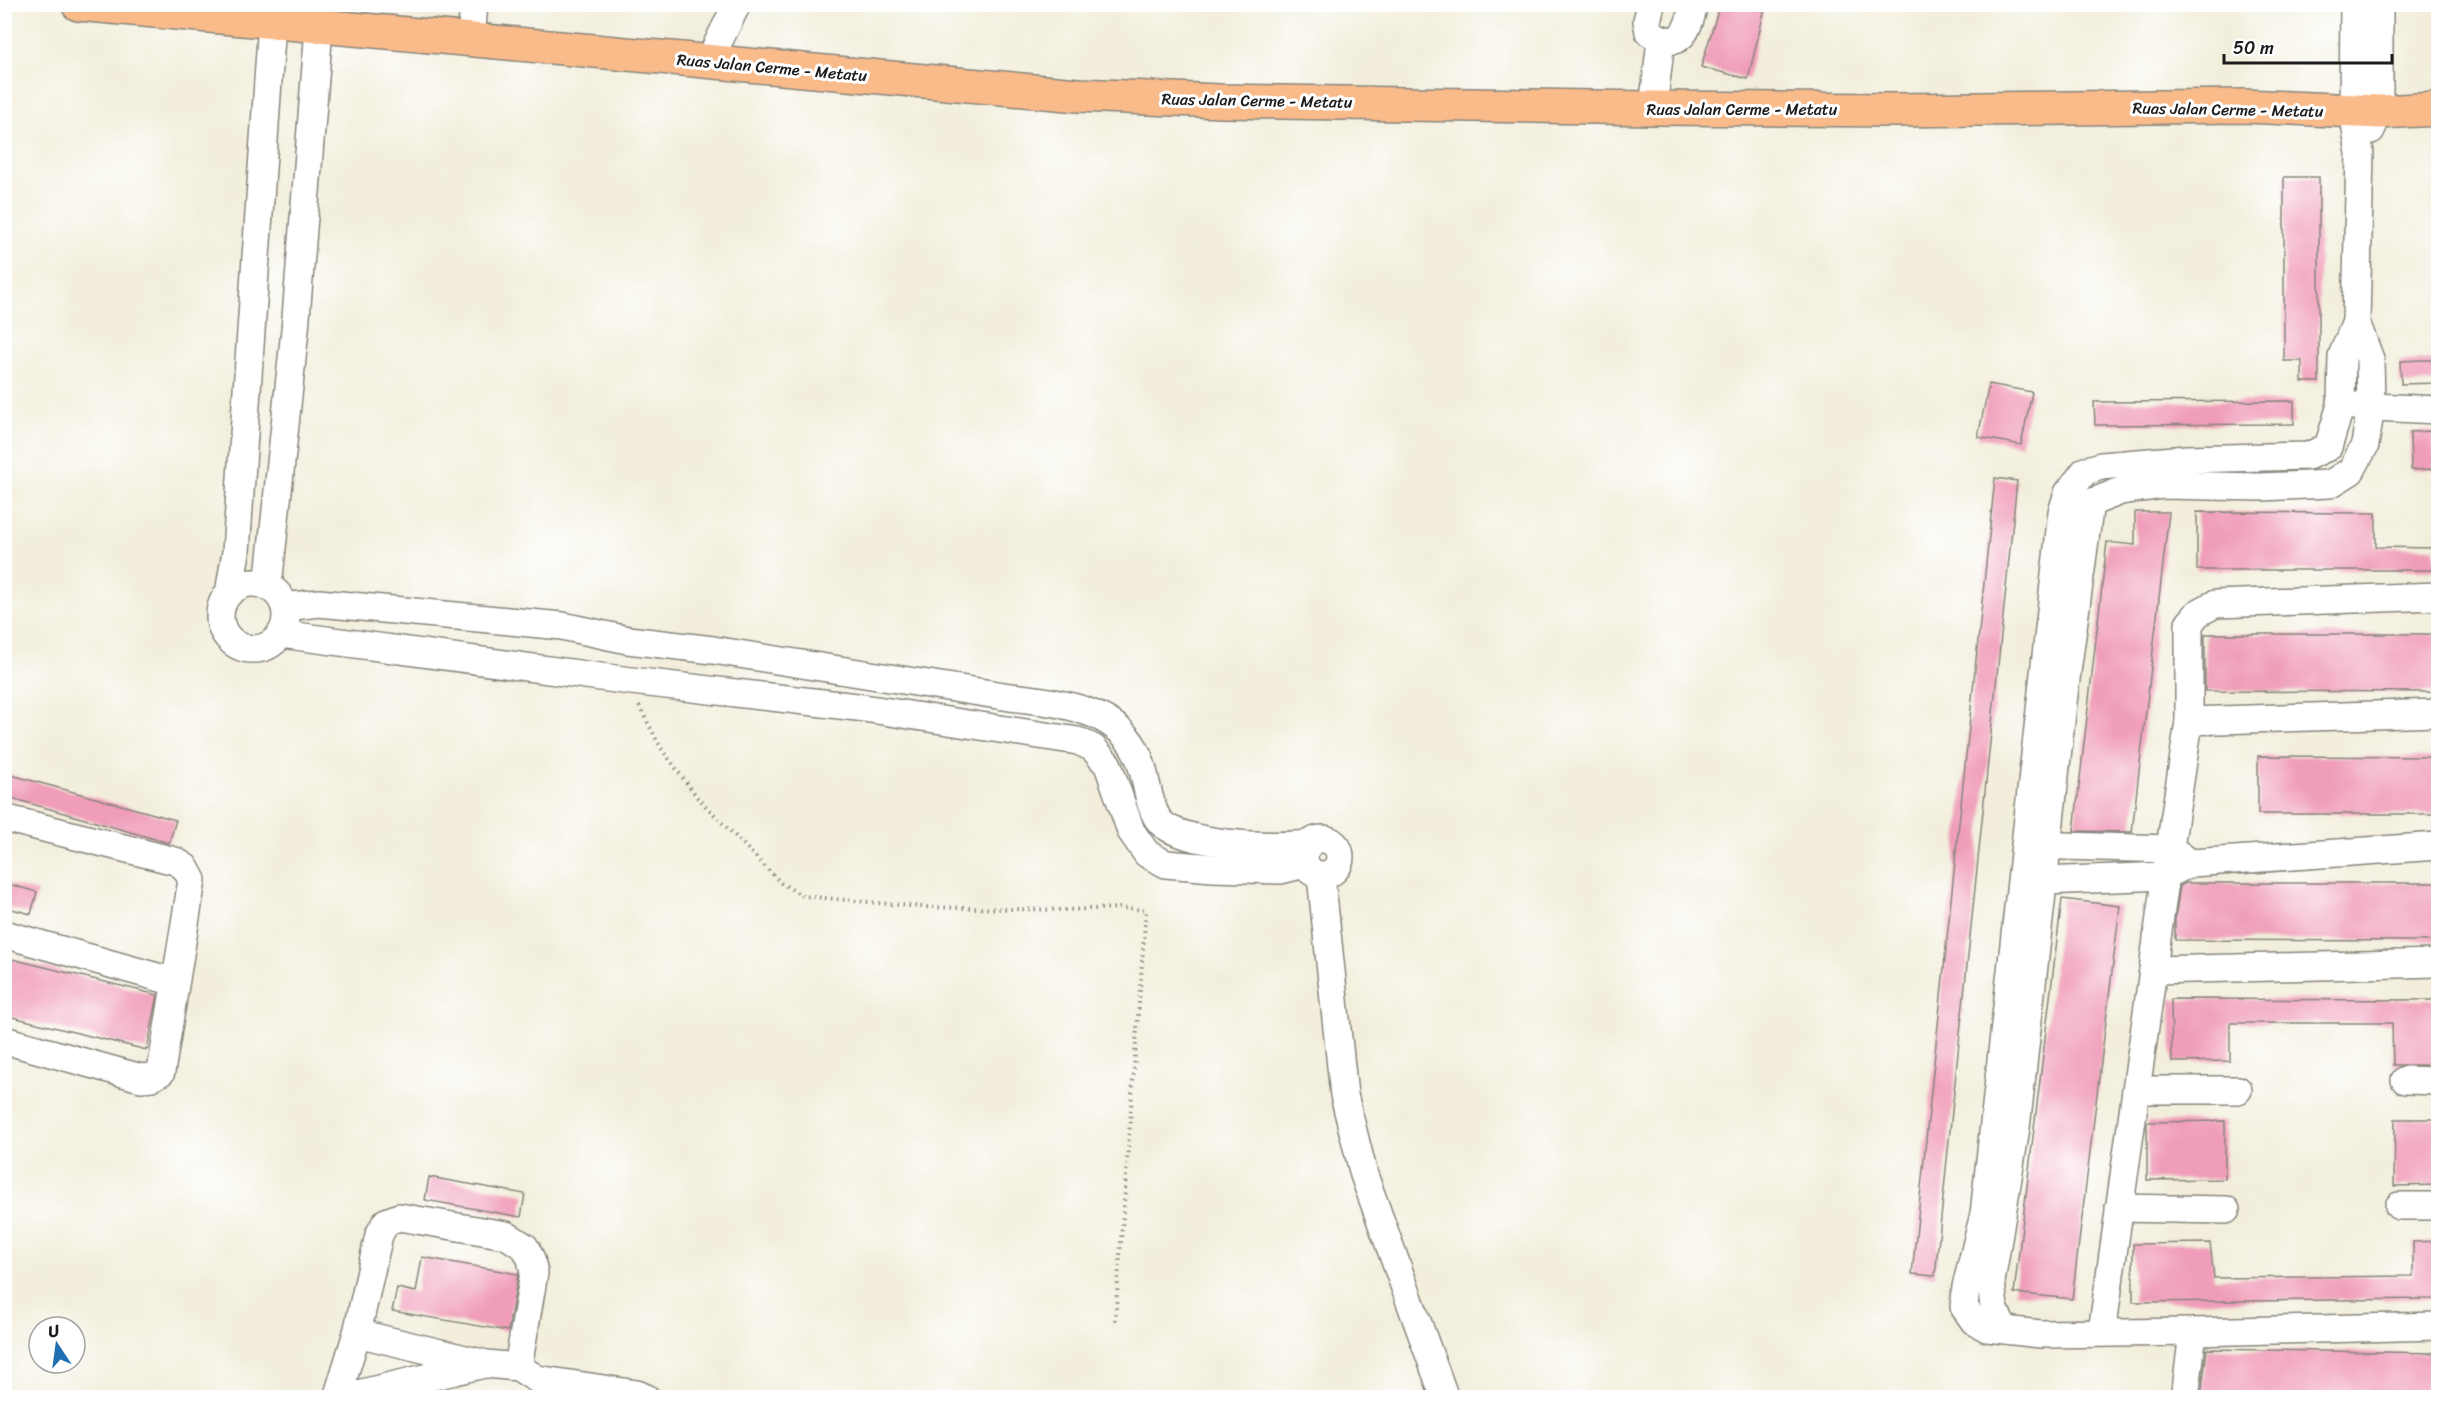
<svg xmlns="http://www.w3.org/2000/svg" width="2443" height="1402" font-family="Sriracha,sans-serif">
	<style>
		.building { fill: #f09db9 }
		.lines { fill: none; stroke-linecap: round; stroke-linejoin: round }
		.minor-casing { stroke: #87857c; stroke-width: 30 }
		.major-casing { stroke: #87857c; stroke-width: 36 }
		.path { stroke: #87857c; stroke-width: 4; stroke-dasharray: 1.5 4.5; stroke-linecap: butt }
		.minor { stroke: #fff; stroke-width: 27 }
		.major { stroke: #fabb8b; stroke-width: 33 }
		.labels { text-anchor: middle; stroke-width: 6; stroke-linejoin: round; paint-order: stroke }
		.street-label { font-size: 16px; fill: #1c1c1c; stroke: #fff }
	</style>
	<rect width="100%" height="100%" fill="#fff"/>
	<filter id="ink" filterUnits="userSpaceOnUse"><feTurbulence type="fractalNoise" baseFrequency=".0167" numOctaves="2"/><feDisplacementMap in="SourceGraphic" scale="12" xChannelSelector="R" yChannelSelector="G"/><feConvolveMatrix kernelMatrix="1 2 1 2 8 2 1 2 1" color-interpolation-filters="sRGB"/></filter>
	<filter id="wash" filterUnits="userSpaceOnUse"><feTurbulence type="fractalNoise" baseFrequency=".008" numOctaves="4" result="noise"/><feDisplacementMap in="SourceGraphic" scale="24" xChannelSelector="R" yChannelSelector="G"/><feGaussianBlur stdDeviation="1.35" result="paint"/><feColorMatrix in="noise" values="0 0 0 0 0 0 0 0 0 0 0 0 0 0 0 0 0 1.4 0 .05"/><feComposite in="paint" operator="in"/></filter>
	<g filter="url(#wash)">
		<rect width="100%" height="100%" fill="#f2eedb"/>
		<g id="blocks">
			<g class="building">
				<path d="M1720,4H1766L1748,79L1701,67Z"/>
				<path d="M2284,177H2319V382H2302V361H2284Z"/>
				<path d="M2424,360H2439V383L2401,384L2400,361Z"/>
				<path d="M1989,384L2032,392L2021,445L1978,437Z"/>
				<path d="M2294,401V424L2095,425L2094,402Z"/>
				<path d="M2434,431L2435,469L2411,470L2410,432Z"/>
				<path d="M1995,478L2017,481L1935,1276L1912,1274Z"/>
				<path d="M2135,512H2169L2132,832L2074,831L2107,542L2135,545Z"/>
				<path d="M2197,512L2376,513V547L2435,548V570H2197Z"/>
				<path d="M2205,634H2438V692L2205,691Z"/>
				<path d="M2258,756L2437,757L2436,814H2258Z"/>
				<path d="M4,773L176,820L169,843L4,796Z"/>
				<path d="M4,883L37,892L31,914L4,907Z"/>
				<path d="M2186,883H2439V941L2175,940V919L2180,886Z"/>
				<path d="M2062,899L2120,906L2072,1299L2014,1293Z"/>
				<path d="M4,957L158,995L147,1050L4,1015Z"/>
				<path d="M2171,999L2439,1000V1065H2393L2392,1023H2230V1061L2172,1062Z"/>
				<path d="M2395,1119H2439V1185L2394,1186Z"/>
				<path d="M2225,1121V1179L2147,1180V1122Z"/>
				<path d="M429,1177L525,1194L521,1217L425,1200Z"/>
				<path d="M2439,1241V1299L2133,1302V1244L2210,1243L2214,1278L2310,1277L2413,1276V1242Z"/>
				<path d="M422,1257L518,1274L508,1331L392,1311L397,1288L416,1292Z"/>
				<path d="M2207,1349L2438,1353V1398H2201Z"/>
			</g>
		</g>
	</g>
	<g filter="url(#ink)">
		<use href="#blocks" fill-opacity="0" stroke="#87857c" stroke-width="1.5"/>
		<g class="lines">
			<g class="minor-casing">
				<g id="minor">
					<path d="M1651,4L1647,21L1649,32C1680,53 1688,31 1694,4"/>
					<path d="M471,40L474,4"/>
					<path d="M709,61L737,4"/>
					<path d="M1653,108L1661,40"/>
					<path d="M2371,130L2379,112V4"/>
					<path d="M2353,406L2438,410"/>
					<circle cx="253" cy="616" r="33"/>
					<path d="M268,586L295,330L319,28"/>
					<path d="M229,593L236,552L272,22"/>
					<path d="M285,607L319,603L562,626L628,640L713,650L1010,697C1056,702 1120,708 1139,758C1147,777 1147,802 1158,819C1176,846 1277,848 1308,844"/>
					<path d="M281,634L623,680L857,707L1078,741L1093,748L1108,765L1131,831L1147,854L1166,864L1213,868L1281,870L1305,864"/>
					<path d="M2189,721V624L2198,613L2215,604L2438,596"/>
					<path d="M4,818L175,861L185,867L192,880L161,1072L152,1077L141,1078L4,1040"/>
					<circle cx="1322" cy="857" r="18"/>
					<path d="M2028,845L2171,849L2185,859"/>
					<path d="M1321,876L1344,1095L1364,1175L1445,1398"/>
					<path d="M2027,878L2044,881L2164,876L2191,863L2438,846"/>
					<path d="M4,934L175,982"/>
					<path d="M2153,970C2163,887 2177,805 2189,721L2438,713"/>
					<path d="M2405,1080L2438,1081"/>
					<path d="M2136,1090H2238"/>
					<path d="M2399,1206H2438"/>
					<path d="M2119,1208L2226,1210"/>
					<path d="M2003,1329L1994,1307L1991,1282L2016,1128L2064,694L2090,503L2121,491L2164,485L2260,487L2330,484L2351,471L2365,445L2371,406L2370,359L2356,322"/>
					<path d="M2102,1332L2153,970L2438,963"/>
					<path d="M2193,1332L2438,1326"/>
					<path d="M357,1333L486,1364L518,1367L537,1379L637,1394L646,1398"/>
					<path d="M337,1398L357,1333L379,1235L386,1222L399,1217L506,1235L525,1247L531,1259L534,1273L518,1367"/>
					<path d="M341,1398L480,1365"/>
					<path d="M2185,1398L2193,1332L2041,1334L1987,1328L1974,1321L1964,1307L1966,1287L1984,1214L2062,512L2068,493L2085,471L2101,466L2186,459L2308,456L2328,447L2341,405L2342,356L2356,322L2360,153L2353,112L2354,4"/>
				</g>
			</g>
			<g class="major-casing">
				<path id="major" d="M78,4L1078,95L1221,101L1653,108L1895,110L2244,106L2379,112L2438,109"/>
			</g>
			<path class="path" d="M639,706L661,748L697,797L781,883L803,896L922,907L1061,910L1121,908L1146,910L1115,1321"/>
			<use href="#minor" class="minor"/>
			<use href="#major" class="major"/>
		</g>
	</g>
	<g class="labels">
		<g class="street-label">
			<text transform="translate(772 67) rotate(5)" y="6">Ruas Jalan Cerme - Metatu</text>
			<text transform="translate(1257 100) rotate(1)" y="6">Ruas Jalan Cerme - Metatu</text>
			<text x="1742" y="115">Ruas Jalan Cerme - Metatu</text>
			<text transform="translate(2228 109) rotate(1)" y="6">Ruas Jalan Cerme - Metatu</text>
		</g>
	</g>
	<rect width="2443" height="1402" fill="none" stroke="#fff" stroke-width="24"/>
	<g transform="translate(57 1345) rotate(347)"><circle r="28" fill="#ffffff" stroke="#a4a4a4" stroke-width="1.5"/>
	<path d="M0-4.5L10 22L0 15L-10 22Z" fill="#1f6fb2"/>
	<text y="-9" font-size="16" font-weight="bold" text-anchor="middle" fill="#1c1c1c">U</text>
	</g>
	<path d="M2224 54v9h168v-9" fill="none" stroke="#1c1c1c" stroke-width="3"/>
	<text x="2233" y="54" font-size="18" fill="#1c1c1c" stroke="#ffffff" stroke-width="4.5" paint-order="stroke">50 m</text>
</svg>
